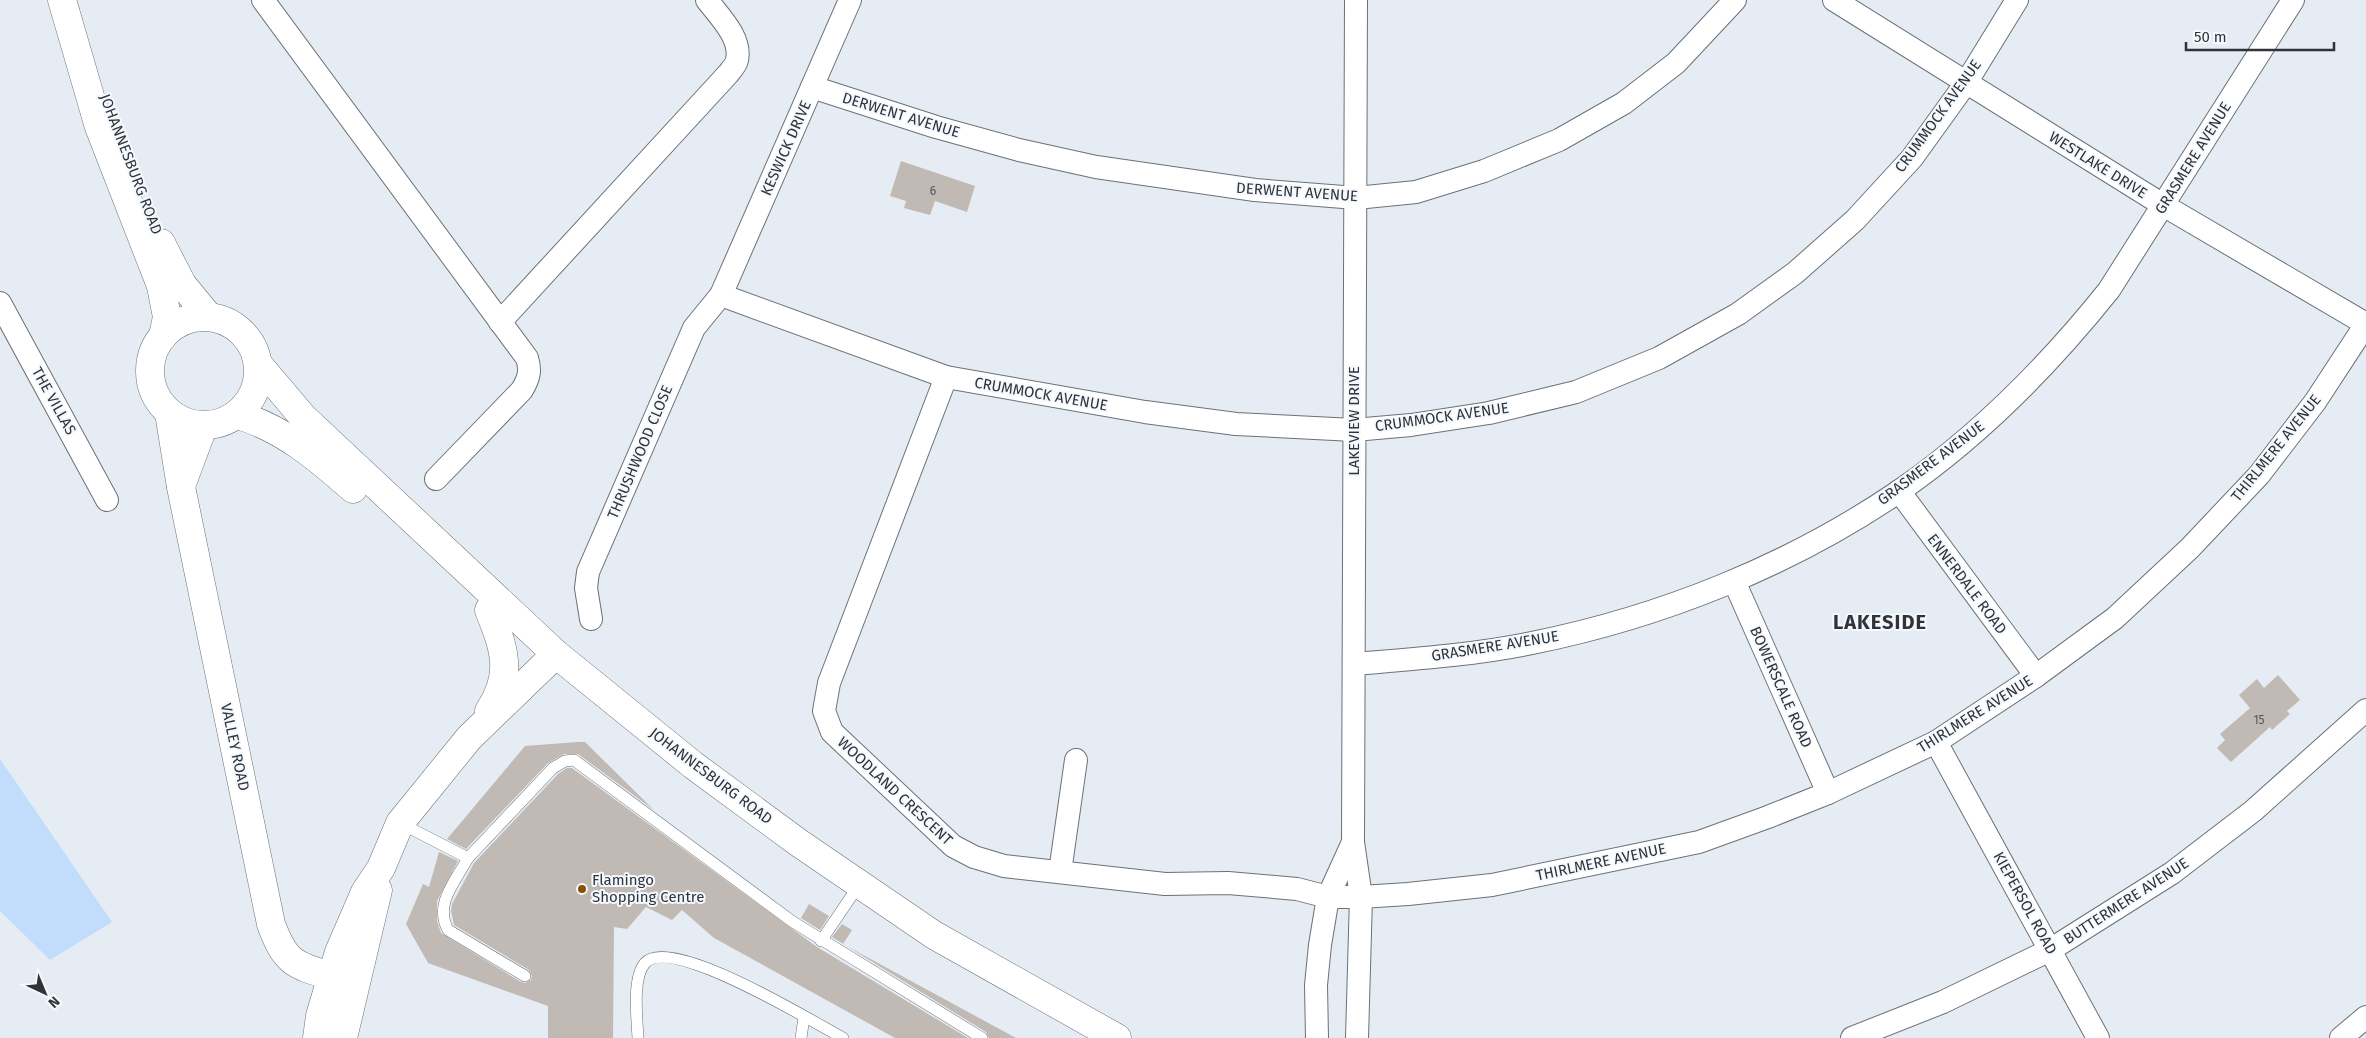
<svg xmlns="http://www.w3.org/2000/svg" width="2366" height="1038" font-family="'Fira Sans',sans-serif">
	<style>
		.green { fill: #c2ddfb }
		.building { fill: #c1bab4 }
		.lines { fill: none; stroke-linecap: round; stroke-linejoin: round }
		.lane-casing { stroke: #6b7177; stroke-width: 12 }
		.street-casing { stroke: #6b7177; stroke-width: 24 }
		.secondary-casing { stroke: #6b7177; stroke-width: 29 }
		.lane { stroke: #fff; stroke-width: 11 }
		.street { stroke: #fff; stroke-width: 22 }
		.secondary { stroke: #fff; stroke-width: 28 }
		.poi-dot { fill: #895103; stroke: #f4f9ff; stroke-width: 2 }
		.labels { text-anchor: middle; stroke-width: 4; stroke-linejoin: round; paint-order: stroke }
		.number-label { font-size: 12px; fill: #555556 }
		.street-label { font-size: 15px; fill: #313336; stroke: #f4f9ff }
		.poi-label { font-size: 15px; fill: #313336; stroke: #f4f9ff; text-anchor: start }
		.district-label { font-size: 20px; font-weight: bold; letter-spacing: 1px; fill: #313336; stroke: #f4f9ff }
	</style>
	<rect width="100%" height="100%" fill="#e6ecf3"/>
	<path class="green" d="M0,759L112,922L50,960L0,911Z"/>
	<g class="building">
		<path d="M901,161L975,186L967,212L935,201L930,215L904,208L906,201L890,196Z"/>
		<path d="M2278,675L2300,700L2287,711L2290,714L2272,730L2270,727L2231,762L2217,748L2225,740L2220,734L2250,708L2239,695L2257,679L2264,688Z"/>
		<path d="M577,742H585L654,810L578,754H564L548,763L466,849L447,839L525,746Z"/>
		<path d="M567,768H572L817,947L968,1038H895L714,938L682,910L672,920L646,907L627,929L614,927L613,1038H548V1006L428,963L406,924L423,884L429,887L439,852L458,861L437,901V921L441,933L521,982L525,983L531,980L532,976L529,970L454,925L451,911L452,904L474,863L558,774Z"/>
		<path d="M809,904L829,916L820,930L801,918Z"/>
		<path d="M842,924L852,930L843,944L1016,1038H989L986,1032L832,937Z"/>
	</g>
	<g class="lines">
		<g class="lane-casing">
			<g id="lane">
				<path d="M400,823L468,858C455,882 434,904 448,930L525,976"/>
				<path d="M468,858L553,768L565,761L574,760L793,922L982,1038"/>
				<path d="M821,941L859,885"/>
				<path d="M638,1038C637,1018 632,978 645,963C670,934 813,1022 843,1038"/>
				<path d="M801,1038L804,1017"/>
			</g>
		</g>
		<g class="street-casing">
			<g id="street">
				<path d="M263,0L527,358C531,371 529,378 522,390L436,479"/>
				<path d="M1356,0L1353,842L1361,897L1357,1038"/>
				<path d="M1834,0L2163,205L2366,324"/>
				<path d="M812,87L936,127L1019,150L1096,167L1255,190L1356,198L1416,192L1484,171L1559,140L1624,103L1676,63L1735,0"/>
				<path d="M721,295L946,377L1145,412L1236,424L1354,430L1411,425L1489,413L1576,392L1659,358L1738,314L1795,273L1855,220L1912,158L1966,83L2017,0"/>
				<path d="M0,303L107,500"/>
				<path d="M500,322L728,74C731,70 736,65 737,60C742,38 719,16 707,0"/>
				<path d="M946,377L829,683L824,711L832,732L953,846L974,857L1004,866L1165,884L1228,883L1297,889L1328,897H1361L1408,894L1492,885L1699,842L1768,817L1828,793L1936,742L2036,676L2115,618L2190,548L2259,475L2315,402L2366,324"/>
				<path d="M1899,491L2036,676"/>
				<path d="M1734,581L1828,793"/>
				<path d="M591,619L586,588L588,572L694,328L721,295L850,0"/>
				<path d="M1354,664C1413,659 1474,655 1532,643C1661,617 1789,566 1898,492C1978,437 2049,365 2109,290L2293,0"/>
				<path d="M1936,742L2098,1038"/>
				<path d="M1060,872L1076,760"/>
				<path d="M1317,1038L1316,985L1320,945L1328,897L1353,842"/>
				<path d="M1852,1038L1943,1002L2050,950L2172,873L2253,811L2366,710"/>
				<path d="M2341,1038L2366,1017"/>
			</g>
		</g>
		<g class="secondary-casing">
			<g id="secondary">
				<path d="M62,0L99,127L161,286L167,317L163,336"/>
				<path d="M161,243L182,284L209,317"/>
				<circle cx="204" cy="371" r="54"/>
				<path d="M259,365L303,417L556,654L693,765L799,843L934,935L1117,1038"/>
				<path d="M169,413L181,487L271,924C285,962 293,965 331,976"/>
				<path d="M238,415C284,429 318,458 353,489"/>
				<path d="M181,486L203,427"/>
				<path d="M489,711C514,674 504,648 489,610"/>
				<path d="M317,1038L320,1016L339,952L365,892L381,868L400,823L469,738L556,654"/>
				<path d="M343,1038L378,890"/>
			</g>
		</g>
		<use href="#lane" class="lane"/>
		<use href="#street" class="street"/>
		<use href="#secondary" class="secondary"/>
	</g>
	<circle class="poi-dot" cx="582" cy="889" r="5"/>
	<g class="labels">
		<g class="number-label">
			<text x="933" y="195">6</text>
			<text x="2259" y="724">15</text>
		</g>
		<g class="street-label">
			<text transform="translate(901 115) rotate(17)" y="5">DERWENT AVENUE</text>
			<text transform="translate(1938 116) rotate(-54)" y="5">CRUMMOCK AVENUE</text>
			<text transform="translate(786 148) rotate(-66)" y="5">KESWICK DRIVE</text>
			<text transform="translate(2193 158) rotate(-58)" y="5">GRASMERE AVENUE</text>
			<text transform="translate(131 164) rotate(69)" y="5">JOHANNESBURG ROAD</text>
			<text transform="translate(2098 165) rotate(32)" y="5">WESTLAKE DRIVE</text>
			<text transform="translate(1297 192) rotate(4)" y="5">DERWENT AVENUE</text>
			<text transform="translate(1041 394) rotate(10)" y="5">CRUMMOCK AVENUE</text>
			<text transform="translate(54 401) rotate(61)" y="5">THE VILLAS</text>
			<text transform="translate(1442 417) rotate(-8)" y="5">CRUMMOCK AVENUE</text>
			<text transform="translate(1354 421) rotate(-90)" y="5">LAKEVIEW DRIVE</text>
			<text transform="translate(2276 448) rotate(-51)" y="5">THIRLMERE AVENUE</text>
			<text transform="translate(640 452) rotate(-67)" y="5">THRUSHWOOD CLOSE</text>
			<text transform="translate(1931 463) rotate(-37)" y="5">GRASMERE AVENUE</text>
			<text transform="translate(1967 584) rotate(53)" y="5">ENNERDALE ROAD</text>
			<text transform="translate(1495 646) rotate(-9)" y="5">GRASMERE AVENUE</text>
			<text transform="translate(1781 687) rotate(66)" y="5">BOWERSCALE ROAD</text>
			<text transform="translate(1975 714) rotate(-32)" y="5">THIRLMERE AVENUE</text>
			<text transform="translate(235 747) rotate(78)" y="5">VALLEY ROAD</text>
			<text transform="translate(711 776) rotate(37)" y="5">JOHANNESBURG ROAD</text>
			<text transform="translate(895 791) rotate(43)" y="5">WOODLAND CRESCENT</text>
			<text transform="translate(1601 862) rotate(-12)" y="5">THIRLMERE AVENUE</text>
			<text transform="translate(2126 901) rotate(-33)" y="5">BUTTERMERE AVENUE</text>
			<text transform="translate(2025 903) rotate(61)" y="5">KIEPERSOL ROAD</text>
		</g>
		<g class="poi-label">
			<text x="592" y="885">Flamingo<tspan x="592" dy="17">Shopping Centre</tspan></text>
		</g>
		<g class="district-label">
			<text x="1880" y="629">LAKESIDE</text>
		</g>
	</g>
	<g transform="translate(45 993) rotate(136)" stroke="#f4f9ff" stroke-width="4" paint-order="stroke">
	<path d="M0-4L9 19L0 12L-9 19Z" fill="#313336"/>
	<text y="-8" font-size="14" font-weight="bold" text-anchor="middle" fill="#313336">N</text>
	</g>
	<path d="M2186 42v8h148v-8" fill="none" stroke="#313336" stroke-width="2.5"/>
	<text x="2194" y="42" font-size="15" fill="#313336" stroke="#f4f9ff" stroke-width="4" paint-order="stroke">50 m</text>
</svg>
